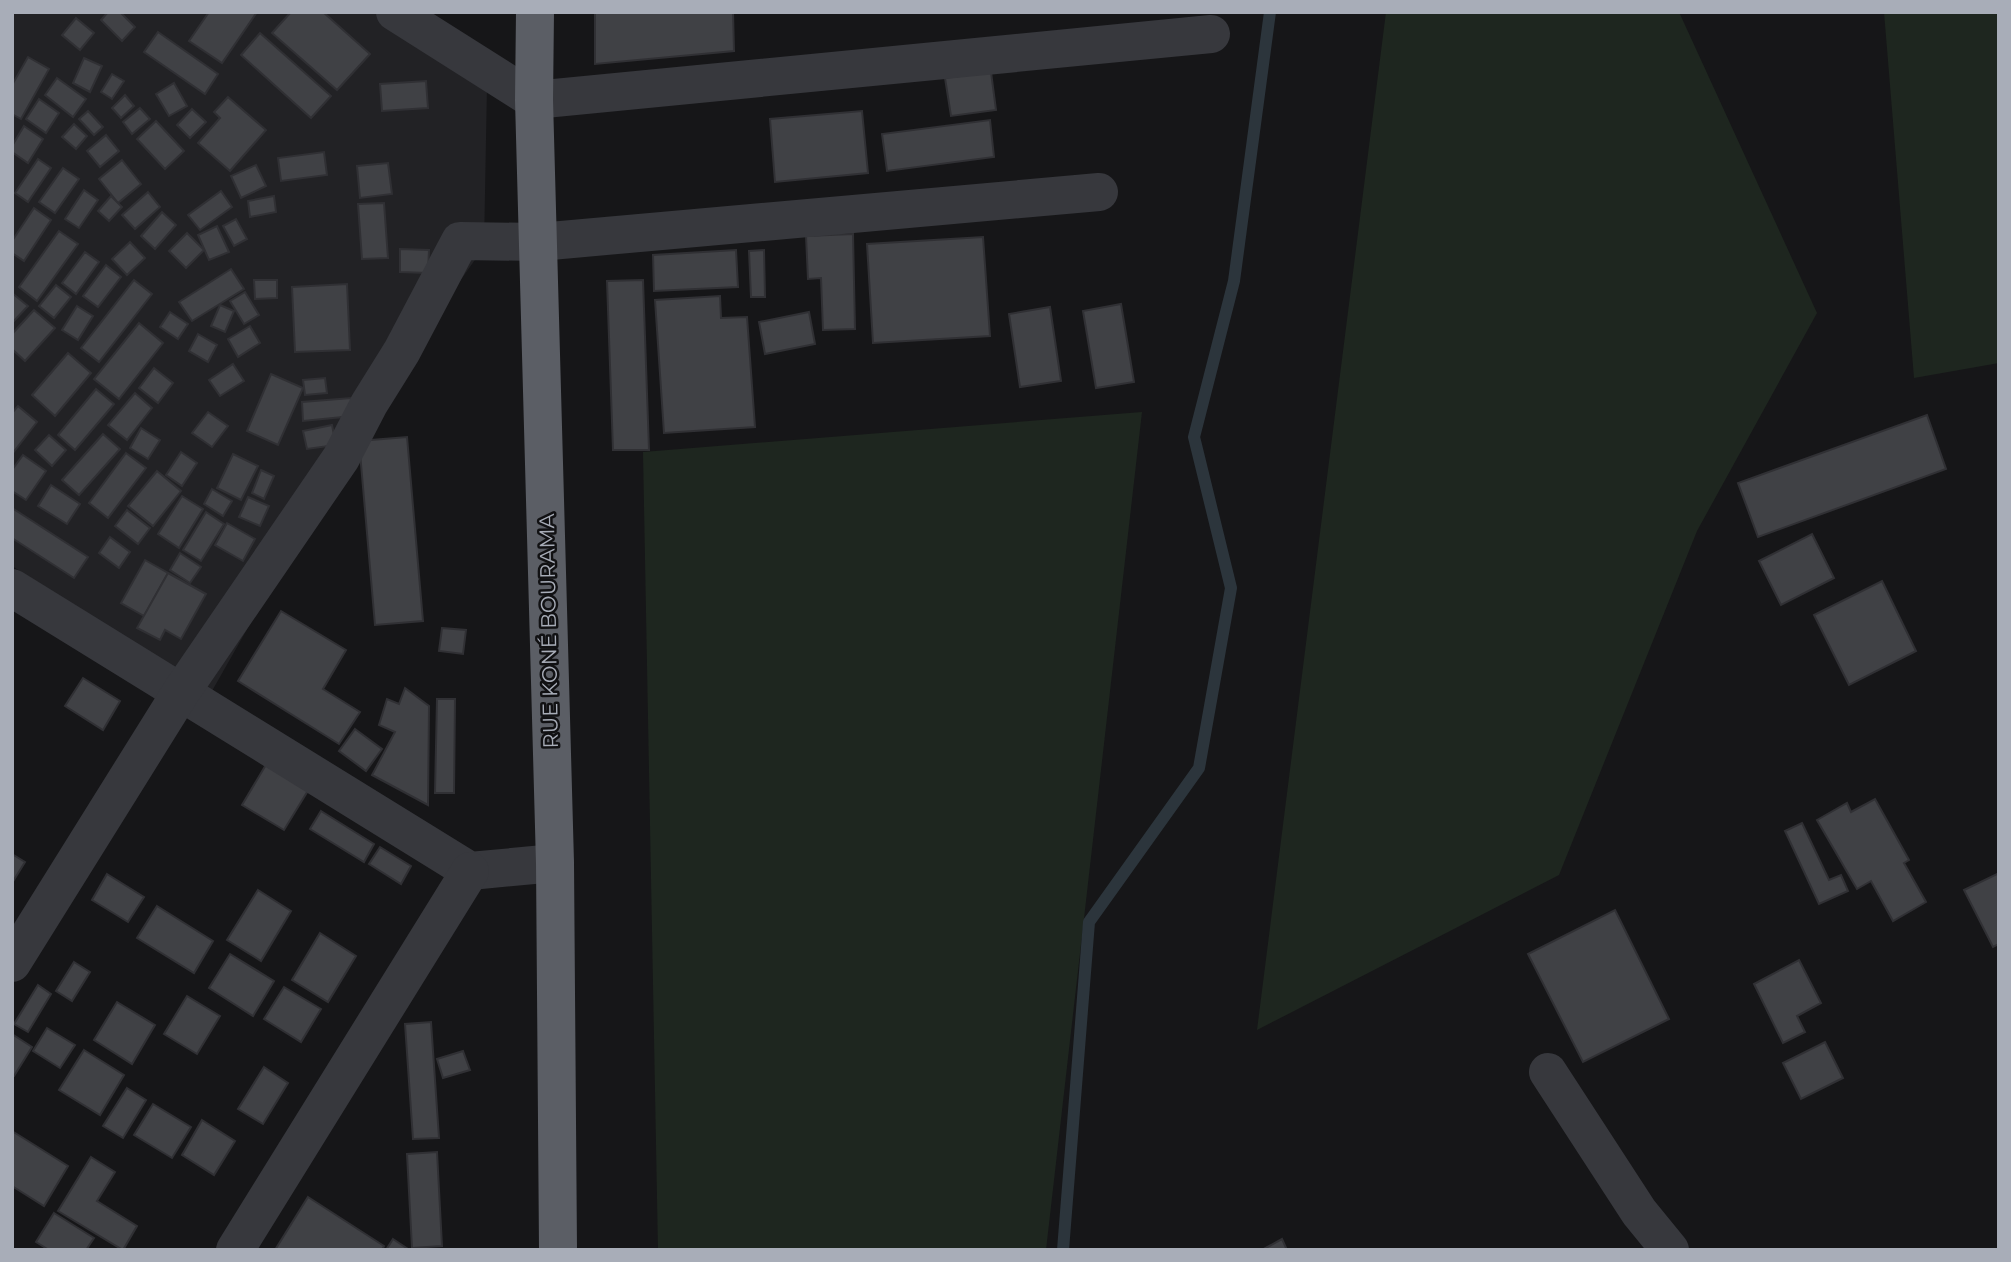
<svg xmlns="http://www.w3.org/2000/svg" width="2011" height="1262" font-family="Montserrat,sans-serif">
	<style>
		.built { fill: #222225 }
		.green { fill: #1e261f }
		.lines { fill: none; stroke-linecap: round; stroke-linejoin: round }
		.stream { stroke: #2c353c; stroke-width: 12 }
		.building { fill: #404145; stroke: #303034; stroke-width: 2 }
		.minor { stroke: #37383d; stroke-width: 38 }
		.trunk { stroke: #5b5e65; stroke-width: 38 }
		.labels { text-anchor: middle; stroke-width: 5; stroke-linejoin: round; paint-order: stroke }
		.street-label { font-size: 21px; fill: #a8adb8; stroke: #111113 }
	</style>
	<rect width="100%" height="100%" fill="#161618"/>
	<path class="built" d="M12,12H383L487,86L484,247L381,393L212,691L12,566Z"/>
	<g class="green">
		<path d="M1386,12H1679L1817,313L1697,531L1559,875L1257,1030Z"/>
		<path d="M1884,12H1999V363L1914,378Z"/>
		<path d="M1142,412L1046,1250H658L643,452Z"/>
	</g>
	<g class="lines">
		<path class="stream" d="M1063,1250L1089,922L1199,768L1231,588L1194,437L1234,281L1270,12"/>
	</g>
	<g class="building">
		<path d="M108,12H120L135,27L122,41L101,20Z"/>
		<path d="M209,12H257L222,63L189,41Z"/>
		<path d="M291,12H323L370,54L337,90L272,33Z"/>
		<path d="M595,12H733L734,51L595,64Z"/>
		<path d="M76,18L94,33L80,50L62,35Z"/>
		<path d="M158,32L218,74L205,94L144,52Z"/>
		<path d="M260,33L331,96L311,118L241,55Z"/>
		<path d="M28,57L49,69L21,119L12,114V85Z"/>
		<path d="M84,58L102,66L90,92L73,83Z"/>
		<path d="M991,72L996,110L951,116L945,78Z"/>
		<path d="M112,74L124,81L112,99L101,92Z"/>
		<path d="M57,78L86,99L73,117L45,95Z"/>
		<path d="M426,81L428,108L382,111L380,84Z"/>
		<path d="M174,83L187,106L169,116L156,94Z"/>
		<path d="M125,95L134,106L121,118L112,108Z"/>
		<path d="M228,97L266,130L230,171L198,143L220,118L214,112Z"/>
		<path d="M39,99L59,113L46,133L26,119Z"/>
		<path d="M140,108L150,119L132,134L123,122Z"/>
		<path d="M192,109L206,122L190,138L177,125Z"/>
		<path d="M88,111L103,127L94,135L79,119Z"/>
		<path d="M862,111L868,173L775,182L770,119Z"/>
		<path d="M990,120L994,157L887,171L882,134Z"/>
		<path d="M156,121L184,151L165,169L137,139Z"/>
		<path d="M74,124L87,136L76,149L62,137Z"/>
		<path d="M24,126L43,139L28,163L12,152V146Z"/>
		<path d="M106,135L119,151L100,167L87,151Z"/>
		<path d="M324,152L327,175L281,181L278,158Z"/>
		<path d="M38,159L51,168L28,202L15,193Z"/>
		<path d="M122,160L141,184L118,203L99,179Z"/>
		<path d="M388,163L392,194L360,198L357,166Z"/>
		<path d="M256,165L266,186L241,198L231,176Z"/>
		<path d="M63,168L79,179L55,213L39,202Z"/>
		<path d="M84,190L98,200L79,228L65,219Z"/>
		<path d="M221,191L232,207L200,230L188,215Z"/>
		<path d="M148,192L160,207L135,229L122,215Z"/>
		<path d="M111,196L122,207L109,221L98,211Z"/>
		<path d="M274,196L276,212L250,217L248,201Z"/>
		<path d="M384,203L388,258L362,259L358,204Z"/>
		<path d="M34,208L51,220L24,261L12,253V241Z"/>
		<path d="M162,212L176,225L155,249L141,236Z"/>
		<path d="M236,219L247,239L234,246L223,226Z"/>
		<path d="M217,226L229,252L209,260L198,235Z"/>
		<path d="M59,231L78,244L37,301L19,287Z"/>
		<path d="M187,233L204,250L186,268L169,251Z"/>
		<path d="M853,234L855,329L823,330L821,278L808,279L806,236Z"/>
		<path d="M983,237L990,336L873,343L867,244Z"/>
		<path d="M130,242L145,258L127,275L112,259Z"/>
		<path d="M400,249L429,250L428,273L400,272Z"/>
		<path d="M736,250L738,287L654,291L653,255Z"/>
		<path d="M764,250L765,297H751L749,251Z"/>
		<path d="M85,252L99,262L76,294L62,283Z"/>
		<path d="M106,265L121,277L98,307L83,296Z"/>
		<path d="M231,269L244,289L192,321L179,302Z"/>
		<path d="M134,280L152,294L99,362L81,348Z"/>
		<path d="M254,280H277V298L255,299Z"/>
		<path d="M643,280L649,450H613L607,281Z"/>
		<path d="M347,284L350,350L295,352L292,287Z"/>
		<path d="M56,285L71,297L54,318L39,306Z"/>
		<path d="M245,292L259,315L244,324L230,301Z"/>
		<path d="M12,293L28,306L12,323Z"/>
		<path d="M720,296L721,318L747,317L755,427L664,433L655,300Z"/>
		<path d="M1121,304L1134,382L1096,388L1083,311Z"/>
		<path d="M220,305L234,311L225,332L211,326Z"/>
		<path d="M77,306L93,316L78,340L62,330Z"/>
		<path d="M1050,307L1061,381L1020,387L1009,314Z"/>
		<path d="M34,310L55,328L25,361L12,349V334Z"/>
		<path d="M170,312L188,324L178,339L160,327Z"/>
		<path d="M809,312L815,344L765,354L759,322Z"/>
		<path d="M139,323L163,343L119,399L94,379Z"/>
		<path d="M250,326L260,343L238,357L228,339Z"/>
		<path d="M198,334L217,345L208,362L189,351Z"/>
		<path d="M68,353L91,373L55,416L32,395Z"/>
		<path d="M233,364L244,381L220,396L209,380Z"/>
		<path d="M154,368L173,383L158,403L139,388Z"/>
		<path d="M271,374L303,388L278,445L247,431Z"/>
		<path d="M325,378L327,393L305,395L303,380Z"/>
		<path d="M96,389L114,404L75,450L58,435Z"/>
		<path d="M135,393L152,408L127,440L108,425Z"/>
		<path d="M351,398L353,416L303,421L302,402Z"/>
		<path d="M18,406L37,422L12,454V413Z"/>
		<path d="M208,412L228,426L212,447L192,433Z"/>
		<path d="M1927,415L1946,469L1758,537L1738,483Z"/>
		<path d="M332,425L336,445L307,449L303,431Z"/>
		<path d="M141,428L160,440L148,459L130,448Z"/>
		<path d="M103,434L120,449L79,495L62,480Z"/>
		<path d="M49,435L66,450L52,466L35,450Z"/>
		<path d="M407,437L423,621L375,625L359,441Z"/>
		<path d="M181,452L197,463L182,486L166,475Z"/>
		<path d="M126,453L146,468L108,518L89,503Z"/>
		<path d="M233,454L258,466L241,500L217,488Z"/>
		<path d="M23,455L46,471L26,500L12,491V470Z"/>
		<path d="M261,470L274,476L264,499L252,493Z"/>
		<path d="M157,471L181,491L153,526L128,506Z"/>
		<path d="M51,485L80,504L67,524L38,506Z"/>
		<path d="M212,489L232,501L223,516L204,504Z"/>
		<path d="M182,496L203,509L179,548L158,534Z"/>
		<path d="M248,497L269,506L260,526L239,517Z"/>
		<path d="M12,508L88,557L74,578L12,538Z"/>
		<path d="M127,510L150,528L138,544L115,526Z"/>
		<path d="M206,512L224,524L201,561L183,550Z"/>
		<path d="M227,523L255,539L243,561L215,545Z"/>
		<path d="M1812,534L1834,578L1781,605L1759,561Z"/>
		<path d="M110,537L130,552L119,568L99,553Z"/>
		<path d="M180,553L201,567L190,583L170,570Z"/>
		<path d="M145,560L168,573L144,616L121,603Z"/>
		<path d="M168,573L206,594L181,639L165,630L160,640L137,628Z"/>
		<path d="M1882,581L1916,651L1849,685L1814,615Z"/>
		<path d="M281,611L346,650L323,689L360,712L339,744L238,681Z"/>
		<path d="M442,628L466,630L463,654L439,651Z"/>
		<path d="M83,678L120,701L103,730L65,706Z"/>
		<path d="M405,688L429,706L428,805L372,775L395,732L379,725L387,699L399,704Z"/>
		<path d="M437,699H455L454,793H435Z"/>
		<path d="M355,729L382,749L366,771L339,751Z"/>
		<path d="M267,763L309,789L284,830L242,805Z"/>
		<path d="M1875,799L1909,860L1904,863L1926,902L1893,921L1871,881L1857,889L1817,820L1847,803L1851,812Z"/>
		<path d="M321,811L374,844L364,862L310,829Z"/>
		<path d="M1802,823L1829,880L1841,875L1848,891L1819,904L1785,831Z"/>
		<path d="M380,847L411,866L401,884L369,864Z"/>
		<path d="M12,854L25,862L12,883Z"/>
		<path d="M1999,873V944L1993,947L1964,890Z"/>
		<path d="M107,874L144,897L128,922L92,900Z"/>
		<path d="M258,890L291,911L261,961L227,940Z"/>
		<path d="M157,906L213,941L194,973L137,938Z"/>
		<path d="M1615,910L1669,1019L1583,1062L1528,954Z"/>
		<path d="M320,933L356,956L328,1002L292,980Z"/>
		<path d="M230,954L274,981L253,1016L209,988Z"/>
		<path d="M1799,960L1821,1003L1797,1016L1805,1032L1783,1043L1754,984Z"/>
		<path d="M74,962L90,972L72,1001L56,991Z"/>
		<path d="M38,985L51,994L28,1032L14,1024Z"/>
		<path d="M284,987L321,1009L301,1042L264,1019Z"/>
		<path d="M187,996L220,1016L197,1054L164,1034Z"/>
		<path d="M117,1002L155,1025L132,1064L94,1040Z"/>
		<path d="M431,1022L439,1138L413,1139L405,1024Z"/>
		<path d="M47,1028L75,1045L60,1068L33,1051Z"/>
		<path d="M12,1034L32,1047L14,1076H12Z"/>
		<path d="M1825,1042L1843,1078L1801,1099L1783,1063Z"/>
		<path d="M84,1050L124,1075L100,1115L59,1090Z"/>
		<path d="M463,1051L470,1070L443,1078L437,1059Z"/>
		<path d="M264,1067L288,1083L263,1124L238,1109Z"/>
		<path d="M127,1088L146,1100L123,1138L103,1126Z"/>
		<path d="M153,1104L191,1127L172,1158L134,1135Z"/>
		<path d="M202,1120L235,1141L214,1175L182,1155Z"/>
		<path d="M12,1131L68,1166L44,1206L12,1186Z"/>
		<path d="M437,1152L442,1246L412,1248L407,1154Z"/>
		<path d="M91,1157L115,1172L97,1201L137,1226L123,1250L58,1211Z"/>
		<path d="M308,1197L384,1246L382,1250H275Z"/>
		<path d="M54,1213L94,1238L86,1250H49L36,1242Z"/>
		<path d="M393,1239L408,1249V1250H386Z"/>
		<path d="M1282,1239L1287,1250H1262Z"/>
	</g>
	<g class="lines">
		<g class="minor">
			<path d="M395,12L534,100L1211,34"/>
			<path d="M12,588L470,871L555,863"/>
			<path d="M12,963L181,692L341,458L369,404L402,351L460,241L539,242L1099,192"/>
			<path d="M1548,1072L1639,1212L1670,1250"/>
			<path d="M235,1250L470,871"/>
		</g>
		<path class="trunk" d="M535,12L534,100L555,863L558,1250"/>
	</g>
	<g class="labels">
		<g class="street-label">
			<text transform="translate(549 631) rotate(-91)" y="7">RUE KONÉ BOURAMA</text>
		</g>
	</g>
	<rect width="2011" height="1262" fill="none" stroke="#a8adb8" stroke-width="28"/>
</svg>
